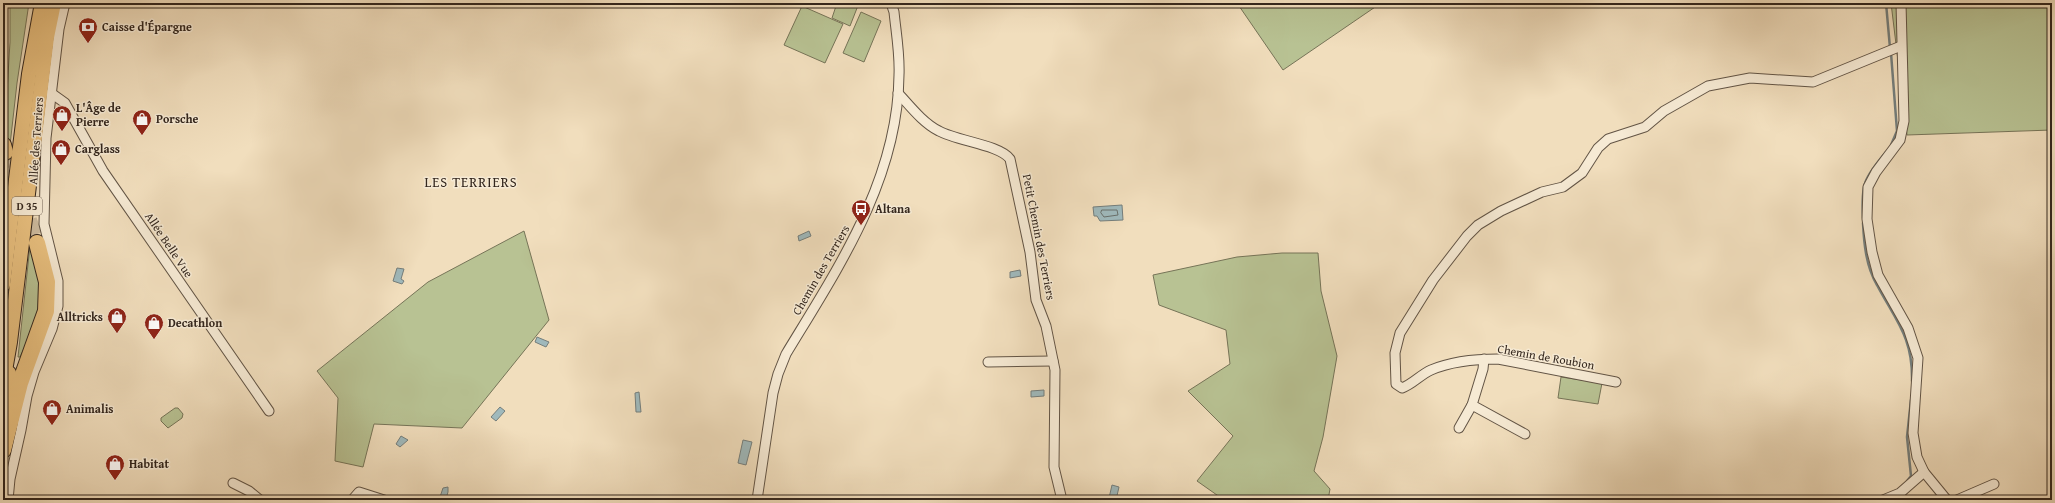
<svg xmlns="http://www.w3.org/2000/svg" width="2055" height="503" font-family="'Gentium Book Plus',serif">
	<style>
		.green { fill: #b8c293; stroke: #767458 }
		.water { fill: #9fb9bc; stroke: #747e7c }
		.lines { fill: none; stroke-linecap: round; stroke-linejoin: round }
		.shore { stroke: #69706c; stroke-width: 1 }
		.stream { stroke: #747e7c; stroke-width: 2.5 }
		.highway-tunnel { stroke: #cbb99d; stroke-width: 16; stroke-dasharray: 16 8; stroke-linecap: butt }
		.street-casing { stroke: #625445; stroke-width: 11 }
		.primary-casing { stroke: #33261d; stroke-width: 16 }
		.highway-casing { stroke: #33261d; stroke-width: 18 }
		.street { stroke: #f6ead4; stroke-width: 9 }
		.primary { stroke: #e8bf7e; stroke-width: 14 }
		.highway { stroke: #e8bf7e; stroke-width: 16 }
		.labels { text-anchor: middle; stroke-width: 3; stroke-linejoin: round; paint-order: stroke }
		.shield { fill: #f6ead4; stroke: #6e6154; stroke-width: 1 }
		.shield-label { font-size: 11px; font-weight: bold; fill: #33261d }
		.poi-label { font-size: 12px; font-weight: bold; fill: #33261d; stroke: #f6ead4; text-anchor: start }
		.street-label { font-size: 12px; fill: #33261d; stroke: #f6ead4 }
		.quarter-label { font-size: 14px; letter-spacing: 1px; fill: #33261d; stroke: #f6ead4 }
	</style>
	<rect width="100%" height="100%" fill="#f1debd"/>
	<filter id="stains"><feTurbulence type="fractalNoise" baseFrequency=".005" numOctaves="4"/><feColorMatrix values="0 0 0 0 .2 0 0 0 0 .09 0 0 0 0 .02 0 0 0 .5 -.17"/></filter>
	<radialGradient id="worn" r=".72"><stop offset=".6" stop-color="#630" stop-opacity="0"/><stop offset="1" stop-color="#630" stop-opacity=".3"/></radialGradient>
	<g class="green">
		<path d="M10,3H29L17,83L10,145L7,138L5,126L10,42Z"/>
		<path d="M837,3H859L850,26L832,18Z"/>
		<path d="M1237,3H1381L1283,70Z"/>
		<path d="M1891,3H2052V130L1907,135Z"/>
		<path d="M802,6L843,24L825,63L784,45Z"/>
		<path d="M861,12L881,21L864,62L843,53Z"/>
		<path d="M524,231L549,320L462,428L374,424L363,467L335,461L338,398L317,371L428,282Z"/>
		<path d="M30,246C33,256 37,266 39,276C45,305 32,332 20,357H18Z"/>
		<path d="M1282,253H1318L1321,291L1337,356L1323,437L1314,471L1330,489L1328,500H1224L1197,481L1233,436L1188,391L1230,364L1226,330L1159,305L1153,275L1237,257Z"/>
		<path d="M1561,377L1602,383L1598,404L1558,398Z"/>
		<path d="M175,408H178L183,414L182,418L168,428L161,421V418Z"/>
	</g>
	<g class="water">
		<path d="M1122,205L1123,220L1100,221L1097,216H1094L1093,207Z"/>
		<path d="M809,231L811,236L799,241L798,236Z"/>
		<path d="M397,268L404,269L401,279L404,281L402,284L393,281Z"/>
		<path d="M1020,270L1021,276L1010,278V272Z"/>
		<path d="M537,337L549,342L546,347L535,342Z"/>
		<path d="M1044,390V396L1031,397V391Z"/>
		<path d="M639,392L641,412H636L635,393Z"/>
		<path d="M500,407L505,411L496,421L491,417Z"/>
		<path d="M401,436L408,440L400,447L396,444Z"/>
		<path d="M743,440L752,442L746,465L738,463Z"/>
		<path d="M1112,485L1119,487L1116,500L1109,498Z"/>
		<path d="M448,487V492L446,499L440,497L443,488Z"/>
	</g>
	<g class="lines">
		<path class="shore" d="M1102,210H1117L1118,215L1104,217L1101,213Z"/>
		<g class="stream">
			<path d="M1886,3L1890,48"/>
			<path d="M1891,53L1897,131L1891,145"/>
			<path d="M1863,218C1861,184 1864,178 1886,152"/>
			<path d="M1863,223C1864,244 1866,266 1877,285C1896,321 1913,337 1912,381"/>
			<path d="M1907,481L1911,476L1907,437L1911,400"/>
			<path d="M1870,500L1882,498"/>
		</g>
		<path class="highway-tunnel" d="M5,152L37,243"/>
		<g class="street-casing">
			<g id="street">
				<path d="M1901,3L1904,121L1900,140L1876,172L1868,187L1867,219L1872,252L1878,275L1908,328L1918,358L1913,433L1917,457L1924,472L1947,500"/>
				<path d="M51,93L65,103L103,171L269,411"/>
				<path d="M898,93C910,106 923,123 939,131C957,141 1000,145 1010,159L1030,252L1036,300L1046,326L1055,370L1054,467L1062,500"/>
				<path d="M1484,359L1483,369L1472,405L1525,434"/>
				<path d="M988,362L1053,361"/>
				<path d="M1616,382L1498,359C1475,359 1452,361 1431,370C1420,375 1413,384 1402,388L1396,384L1395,353L1400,333L1433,280L1467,236L1478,225L1501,211L1542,192L1563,187L1582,173L1598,148L1608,139L1645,127L1664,111L1708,86L1750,78L1813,82L1901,46"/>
				<path d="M1459,428L1472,405"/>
				<path d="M233,483L249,491L260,500"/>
				<path d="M8,500L10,479L21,430L27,396L34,372L52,329L58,306V281L44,224L46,138L59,29L65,3"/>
				<path d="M352,500L359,492L384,500"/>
				<path d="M757,500L773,393L778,374L786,354C838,268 898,180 899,75C900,54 896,32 894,12L891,3"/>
				<path d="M1883,500L1900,493L1924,472"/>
				<path d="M1957,500L1994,484"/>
			</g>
		</g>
		<g class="primary-casing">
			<g id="primary">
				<path d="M3,285L29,74L42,3"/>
				<path d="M3,382L10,342L47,37L54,3"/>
				<path d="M3,421L9,373"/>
			</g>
		</g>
		<g class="highway-casing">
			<g id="highway">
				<path d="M3,145L5,152"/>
				<path d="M3,450L20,383L46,311L47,282L37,243"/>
			</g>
		</g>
		<use href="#street" class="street"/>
		<use href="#primary" class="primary"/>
		<use href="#highway" class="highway"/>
	</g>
	<defs>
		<g id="bank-pin" transform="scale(1)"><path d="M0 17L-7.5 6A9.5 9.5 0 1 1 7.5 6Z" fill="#8f2418" stroke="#f6ead4"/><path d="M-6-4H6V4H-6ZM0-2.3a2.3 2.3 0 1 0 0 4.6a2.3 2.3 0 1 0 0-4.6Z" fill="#fff"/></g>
		<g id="shop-pin" transform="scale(1)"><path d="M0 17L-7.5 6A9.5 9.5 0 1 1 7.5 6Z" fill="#8f2418" stroke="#f6ead4"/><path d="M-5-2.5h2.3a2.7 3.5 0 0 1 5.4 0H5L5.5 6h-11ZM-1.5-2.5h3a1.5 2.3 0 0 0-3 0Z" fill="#fff"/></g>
		<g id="bus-pin" transform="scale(1)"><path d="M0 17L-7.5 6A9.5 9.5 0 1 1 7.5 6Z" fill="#8f2418" stroke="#f6ead4"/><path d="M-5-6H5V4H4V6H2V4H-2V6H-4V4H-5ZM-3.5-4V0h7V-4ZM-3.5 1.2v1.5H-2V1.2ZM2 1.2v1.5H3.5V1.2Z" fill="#fff"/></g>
	</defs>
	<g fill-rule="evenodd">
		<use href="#bank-pin" x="88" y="27"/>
		<use href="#shop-pin" x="62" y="115"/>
		<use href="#shop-pin" x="142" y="119"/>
		<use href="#shop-pin" x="61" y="149"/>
		<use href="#bus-pin" x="861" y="209"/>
		<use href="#shop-pin" x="117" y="317"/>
		<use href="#shop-pin" x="154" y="323"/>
		<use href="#shop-pin" x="52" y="409"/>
		<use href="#shop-pin" x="115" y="464"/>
	</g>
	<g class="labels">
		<rect class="shield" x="12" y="197" width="30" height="18" rx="3"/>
		<g class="shield-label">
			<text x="27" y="210">D 35</text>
		</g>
		<g class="poi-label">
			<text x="102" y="31">Caisse d'Épargne</text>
			<text x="76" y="112">L'Âge de<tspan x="76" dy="14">Pierre</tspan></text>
			<text x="156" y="123">Porsche</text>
			<text x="75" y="153">Carglass</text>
			<text x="875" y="213">Altana</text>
			<text x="103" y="321" text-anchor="end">Alltricks</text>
			<text x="168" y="327">Decathlon</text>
			<text x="66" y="413">Animalis</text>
			<text x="129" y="468">Habitat</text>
		</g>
		<g class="street-label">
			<text transform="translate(36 141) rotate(-86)" y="4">Allée des Terriers</text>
			<text transform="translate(1039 237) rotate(79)" y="4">Petit Chemin des Terriers</text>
			<text transform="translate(169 245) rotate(56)" y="4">Allée Belle Vue</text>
			<text transform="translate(821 270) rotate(-60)" y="4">Chemin des Terriers</text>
			<text transform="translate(1546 357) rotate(10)" y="4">Chemin de Roubion</text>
		</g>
		<g class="quarter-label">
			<text x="471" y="187">LES TERRIERS</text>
		</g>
	</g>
	<rect width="2055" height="503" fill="none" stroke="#f1debd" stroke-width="16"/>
	<rect x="4" y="4" width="2047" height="495" fill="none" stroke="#33261d" stroke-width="2"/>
	<rect x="8" y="8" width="2039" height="487" fill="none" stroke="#33261d"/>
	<rect width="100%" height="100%" filter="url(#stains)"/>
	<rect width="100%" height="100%" fill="url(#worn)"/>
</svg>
